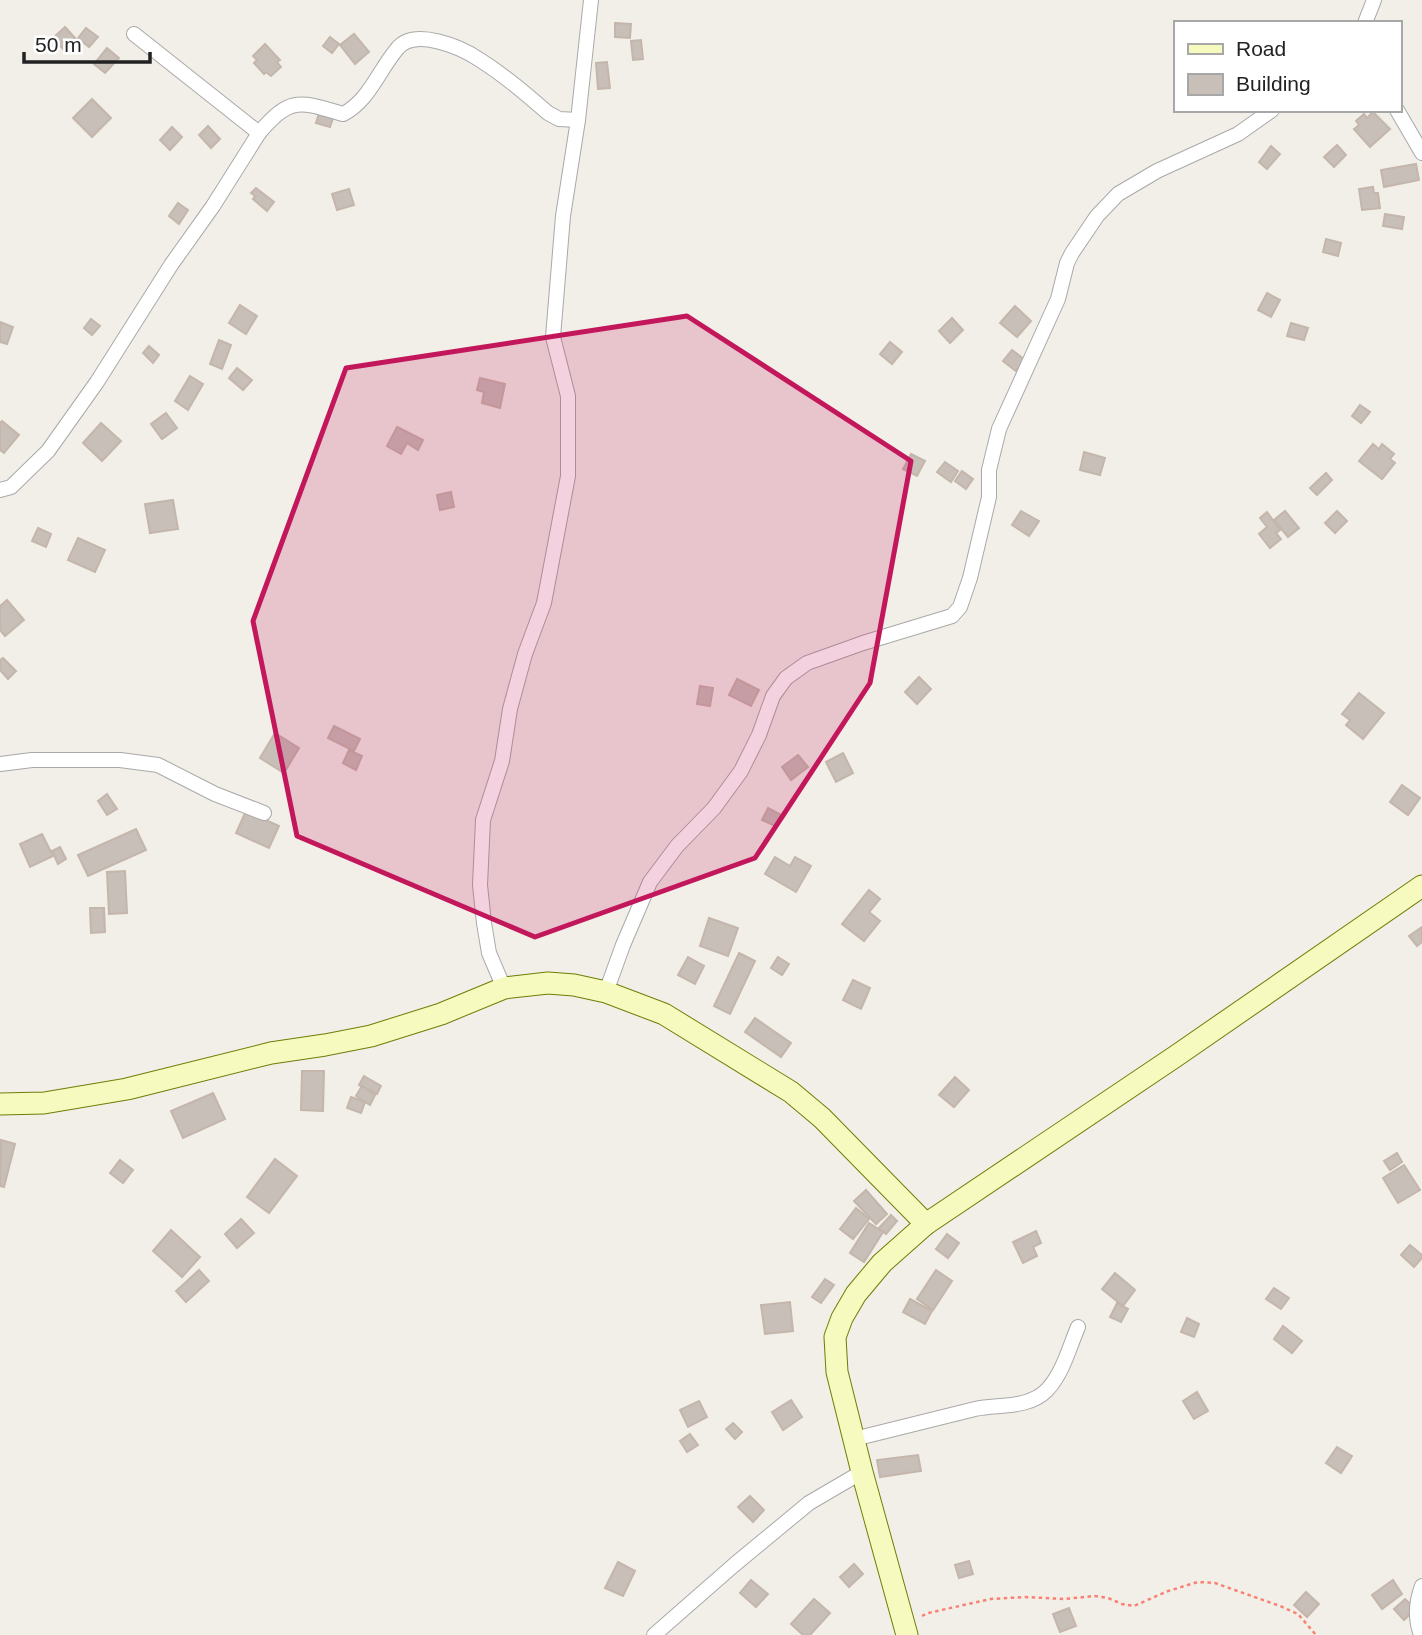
<svg xmlns="http://www.w3.org/2000/svg" width="1422" height="1635" font-family="Helvetica,sans-serif">
	<style>
		.building { fill: #c7bfb8; stroke: #c4b6ab; stroke-width: 2 }
		.lines { fill: none; stroke-linecap: round; stroke-linejoin: round }
		.street-casing { stroke: #a9a9a9; stroke-width: 16 }
		.secondary-casing { stroke: #707d05; stroke-width: 23 }
		.path { stroke: #fa8072; stroke-width: 2.5; stroke-dasharray: 3.5 3.5; stroke-linecap: butt }
		.street { stroke: #fff; stroke-width: 14 }
		.secondary { stroke: #f7fabf; stroke-width: 21 }
		.marked { fill: #c2185b; fill-opacity: 0.2; stroke: #c2185b; stroke-width: 5; stroke-linejoin: round }
	</style>
	<rect width="100%" height="100%" fill="#f2efe9"/>
	<g class="building">
		<path d="M615,23L631,24L630,38L615,37Z"/>
		<path d="M65,27L76,39L64,50L53,38Z"/>
		<path d="M86,28L98,37L89,47L78,38Z"/>
		<path d="M354,34L369,52L355,64L340,45Z"/>
		<path d="M330,37L339,44L332,53L323,46Z"/>
		<path d="M641,40L643,59L633,60L631,41Z"/>
		<path d="M265,44L280,60L277,62L281,67L271,76L266,72L264,74L254,63L257,60L253,56Z"/>
		<path d="M107,48L119,58L105,73L94,64Z"/>
		<path d="M607,62L610,88L598,89L596,63Z"/>
		<path d="M92,99L111,118L92,137L73,118Z"/>
		<path d="M1373,112L1390,129L1370,147L1354,129L1359,125L1356,121L1364,114L1367,118Z"/>
		<path d="M319,113L333,118L330,127L316,123Z"/>
		<path d="M208,126L220,139L211,148L199,135Z"/>
		<path d="M172,127L182,137L170,150L160,140Z"/>
		<path d="M1337,145L1346,155L1334,167L1324,157Z"/>
		<path d="M1271,146L1280,154L1267,169L1259,162Z"/>
		<path d="M1416,164L1419,180L1384,187L1381,170Z"/>
		<path d="M1373,187L1374,193H1378L1380,208L1362,210L1359,189Z"/>
		<path d="M256,188L274,202L267,211L253,199L255,196L251,193Z"/>
		<path d="M349,189L354,205L337,210L332,194Z"/>
		<path d="M178,203L188,210L179,224L169,216Z"/>
		<path d="M1385,214L1404,217L1402,229L1383,226Z"/>
		<path d="M1326,239L1341,243L1338,256L1323,252Z"/>
		<path d="M1267,293L1280,300L1271,317L1258,310Z"/>
		<path d="M240,305L257,316L246,334L229,323Z"/>
		<path d="M1015,306L1031,321L1017,337L1000,323Z"/>
		<path d="M952,318L963,330L950,343L939,331Z"/>
		<path d="M91,319L100,326L92,335L84,328Z"/>
		<path d="M0,322L13,327L7,344L0,342Z"/>
		<path d="M1291,323L1308,328L1304,340L1287,336Z"/>
		<path d="M219,340L231,345L222,369L210,364Z"/>
		<path d="M890,342L902,352L892,364L880,354Z"/>
		<path d="M149,346L159,355L153,363L143,353Z"/>
		<path d="M1012,350L1025,360L1016,371L1003,361Z"/>
		<path d="M237,368L252,380L243,390L229,378Z"/>
		<path d="M190,376L203,384L188,410L175,401Z"/>
		<path d="M480,378L505,384L500,408L482,403L484,392L477,390Z"/>
		<path d="M1360,405L1370,412L1361,423L1352,416Z"/>
		<path d="M166,413L177,428L162,439L151,424Z"/>
		<path d="M2,421L19,435L4,453L0,450V423Z"/>
		<path d="M101,423L121,441L102,461L83,443Z"/>
		<path d="M397,427L423,440L418,450L407,443L401,454L387,446Z"/>
		<path d="M1373,444L1379,449L1382,444L1394,454L1390,459L1395,463L1382,479L1359,461Z"/>
		<path d="M1084,452L1105,458L1100,475L1080,470Z"/>
		<path d="M911,454L925,461L917,476L903,469Z"/>
		<path d="M945,462L958,471L951,482L937,472Z"/>
		<path d="M962,471L973,479L966,489L955,481Z"/>
		<path d="M1326,473L1332,480L1317,495L1310,488Z"/>
		<path d="M451,492L454,507L440,510L437,495Z"/>
		<path d="M173,500L178,529L150,533L145,504Z"/>
		<path d="M1021,511L1039,521L1029,536L1012,525Z"/>
		<path d="M1285,511L1299,528L1288,537L1274,520Z"/>
		<path d="M1337,511L1347,521L1335,533L1325,523Z"/>
		<path d="M1267,512L1280,530L1276,533L1281,539L1270,548L1259,534L1267,527L1260,518Z"/>
		<path d="M38,528L51,534L46,547L32,541Z"/>
		<path d="M78,538L105,550L95,572L68,560Z"/>
		<path d="M7,600L24,620L5,636L0,630V606Z"/>
		<path d="M3,658L16,671L8,679L0,670V660Z"/>
		<path d="M919,677L931,689L917,704L905,692Z"/>
		<path d="M737,679L759,690L751,706L729,695Z"/>
		<path d="M700,686L713,688L710,706L697,704Z"/>
		<path d="M1359,693L1384,713L1363,739L1346,725L1350,720L1342,714Z"/>
		<path d="M334,726L360,739L354,751L328,738Z"/>
		<path d="M275,733L299,748L284,773L260,758Z"/>
		<path d="M349,750L362,756L356,770L343,763Z"/>
		<path d="M843,753L853,773L836,782L826,762Z"/>
		<path d="M798,755L808,767L791,780L782,767Z"/>
		<path d="M1402,785L1420,798L1408,815L1390,802Z"/>
		<path d="M107,794L117,809L107,815L98,801Z"/>
		<path d="M768,808L783,816L777,827L762,820Z"/>
		<path d="M246,811L279,826L269,848L236,833Z"/>
		<path d="M136,829L146,850L88,876L78,855Z"/>
		<path d="M42,834L53,856L30,867L20,844Z"/>
		<path d="M60,847L66,859L58,864L52,851Z"/>
		<path d="M775,857L790,866L795,857L811,866L796,892L765,874Z"/>
		<path d="M125,871L127,913L109,914L107,872Z"/>
		<path d="M869,890L880,899L869,912L880,921L864,941L842,924Z"/>
		<path d="M90,908H104L105,932L91,933Z"/>
		<path d="M709,918L738,928L728,956L700,946Z"/>
		<path d="M1422,927V942L1417,946L1409,936Z"/>
		<path d="M739,953L755,961L730,1014L714,1006Z"/>
		<path d="M688,957L704,966L695,984L678,975Z"/>
		<path d="M778,957L789,964L782,975L771,968Z"/>
		<path d="M853,980L870,988L861,1009L843,1000Z"/>
		<path d="M755,1018L791,1043L781,1057L745,1032Z"/>
		<path d="M302,1071H324L323,1111L301,1110Z"/>
		<path d="M364,1076L381,1086L377,1094L359,1085Z"/>
		<path d="M955,1077L969,1090L954,1107L939,1095Z"/>
		<path d="M362,1086L375,1095L370,1105L356,1096Z"/>
		<path d="M213,1093L225,1119L183,1138L171,1111Z"/>
		<path d="M351,1097L365,1102L361,1113L347,1108Z"/>
		<path d="M1,1140L15,1144L4,1187L0,1186Z"/>
		<path d="M1397,1153L1402,1162L1390,1170L1384,1161Z"/>
		<path d="M275,1159L297,1176L269,1213L247,1197Z"/>
		<path d="M120,1160L133,1170L123,1183L110,1173Z"/>
		<path d="M1404,1165L1420,1190L1398,1203L1383,1178Z"/>
		<path d="M866,1190L887,1214L876,1224L854,1201Z"/>
		<path d="M856,1208L869,1219L853,1239L840,1229Z"/>
		<path d="M891,1215L897,1221L886,1234L879,1228Z"/>
		<path d="M241,1219L254,1233L237,1248L225,1234Z"/>
		<path d="M869,1223L883,1232L864,1262L850,1253Z"/>
		<path d="M171,1230L200,1257L182,1277L153,1251Z"/>
		<path d="M1036,1231L1041,1243L1033,1247L1037,1256L1023,1263L1013,1242Z"/>
		<path d="M947,1234L959,1243L948,1258L936,1249Z"/>
		<path d="M1410,1245L1422,1255V1258L1414,1267L1401,1255Z"/>
		<path d="M199,1270L209,1281L186,1302L176,1291Z"/>
		<path d="M936,1270L952,1281L933,1310L917,1299Z"/>
		<path d="M1115,1273L1135,1290L1123,1306L1102,1289Z"/>
		<path d="M825,1279L834,1285L821,1303L812,1297Z"/>
		<path d="M1274,1288L1289,1298L1281,1309L1266,1299Z"/>
		<path d="M910,1299L932,1311L925,1324L903,1312Z"/>
		<path d="M790,1302L793,1331L765,1334L761,1305Z"/>
		<path d="M1117,1303L1128,1309L1121,1322L1110,1317Z"/>
		<path d="M1187,1318L1199,1324L1194,1337L1181,1332Z"/>
		<path d="M1283,1326L1302,1341L1292,1353L1274,1339Z"/>
		<path d="M1197,1392L1208,1411L1194,1419L1183,1401Z"/>
		<path d="M791,1400L802,1417L783,1430L772,1412Z"/>
		<path d="M699,1401L707,1417L688,1427L680,1410Z"/>
		<path d="M733,1423L742,1432L735,1439L726,1429Z"/>
		<path d="M690,1434L698,1445L687,1452L680,1441Z"/>
		<path d="M1337,1447L1352,1456L1341,1473L1326,1463Z"/>
		<path d="M918,1455L921,1471L880,1477L877,1460Z"/>
		<path d="M750,1496L764,1510L753,1522L738,1507Z"/>
		<path d="M969,1561L973,1574L959,1578L955,1565Z"/>
		<path d="M618,1562L635,1571L623,1596L605,1588Z"/>
		<path d="M854,1564L863,1574L849,1587L840,1577Z"/>
		<path d="M751,1580L768,1594L756,1607L740,1593Z"/>
		<path d="M1393,1580L1402,1594L1382,1609L1372,1595Z"/>
		<path d="M1306,1592L1319,1604L1307,1617L1294,1605Z"/>
		<path d="M814,1599L830,1613L810,1635H803L791,1624Z"/>
		<path d="M1405,1599L1416,1609L1404,1620L1394,1609Z"/>
		<path d="M1069,1608L1076,1626L1060,1632L1053,1614Z"/>
	</g>
	<g class="lines">
		<g class="street-casing">
			<g id="street">
				<path d="M1365,23L1374,0"/>
				<path d="M134,34L259,133C291,96 299,101 343,114C369,101 379,70 397,49C414,27 461,47 480,60C504,75 526,94 548,113L559,119L578,120"/>
				<path d="M1397,110L1422,153"/>
				<path d="M0,490L11,487L48,451L97,382L171,265L213,206L259,133"/>
				<path d="M0,764L32,760H120L158,765L215,794L264,813"/>
				<path d="M504,988L489,953L484,923L480,885L483,820L502,761L510,709L525,654L544,603L568,476V396L553,337L563,216L578,120L591,0"/>
				<path d="M606,992L623,945L650,882L677,846L714,808L741,771L759,735L773,696L786,678L807,663L863,643L952,616L960,607L970,578L989,497V470L999,429L1058,299L1067,263L1072,253L1097,216L1118,194L1157,171L1238,134L1272,110"/>
				<path d="M854,1439C894,1429 935,1419 975,1409C999,1404 1028,1409 1047,1390C1063,1373 1069,1348 1078,1327"/>
				<path d="M654,1635L734,1565L809,1503L862,1472"/>
				<path d="M1421,1635C1415,1619 1416,1602 1422,1586"/>
			</g>
		</g>
		<g class="secondary-casing">
			<g id="secondary">
				<path d="M0,1104L44,1103L127,1089L271,1053L325,1045L371,1036L441,1014L504,988L548,983L574,985L606,992L664,1014L791,1092L822,1118L926,1224"/>
				<path d="M907,1635L862,1472L837,1372L835,1337L842,1318L856,1294L882,1263L926,1224L1176,1056L1422,886"/>
			</g>
		</g>
		<path class="path" d="M922,1616L928,1613L991,1599L1025,1597L1065,1599L1094,1596L1108,1598L1122,1604L1134,1606L1168,1591L1198,1582L1215,1583L1280,1606L1298,1614L1316,1635"/>
		<use href="#street" class="street"/>
		<use href="#secondary" class="secondary"/>
	</g>
	<path class="marked" d="M687,316L911,461L870,683L755,858L535,937L297,836L253,621L346,368Z"/>
	<rect x="1174" y="21" width="228" height="91" fill="#ffffff" stroke="#a7a7a7" stroke-width="2"/>
	<rect x="1188" y="44" width="35" height="10" fill="#f7fabf" stroke="#a7a7a7" stroke-width="2"/>
	<text x="1236" y="56" font-size="21" fill="#222222">Road</text>
	<rect x="1188" y="74" width="35" height="21" fill="#c7bfb8" stroke="#a7a7a7" stroke-width="2"/>
	<text x="1236" y="91" font-size="21" fill="#222222">Building</text>
	<path d="M24 52v10h126v-10" fill="none" stroke="#222222" stroke-width="3.5"/>
	<text x="35" y="52" font-size="21" fill="#222222" stroke="#ffffff" stroke-width="5" paint-order="stroke">50 m</text>
</svg>
